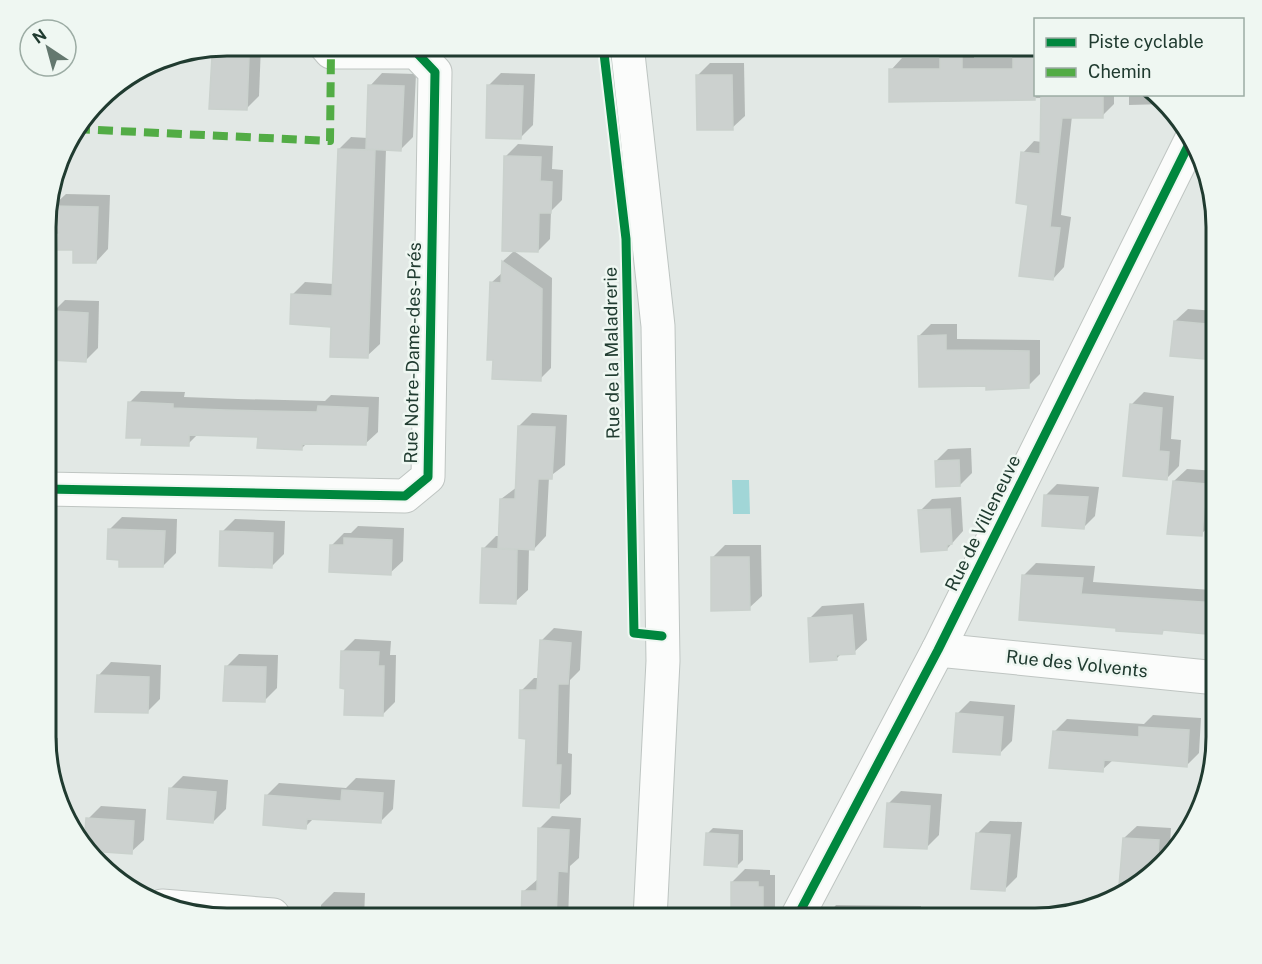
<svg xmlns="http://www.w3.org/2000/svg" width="1262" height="964" font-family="'Public Sans',sans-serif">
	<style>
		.water { fill: #a1d6d7 }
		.shadow { fill: #0003 }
		.building { fill: #ccd1cf; stroke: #cad1cd; stroke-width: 1.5 }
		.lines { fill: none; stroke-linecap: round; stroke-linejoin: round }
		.street-casing { stroke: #bfc5c2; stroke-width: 35 }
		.secondary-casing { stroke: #bec5c2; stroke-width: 35 }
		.street { stroke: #fbfcfb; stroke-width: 33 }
		.secondary { stroke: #fbfcfb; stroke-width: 33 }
		.quiet { stroke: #52ac45; stroke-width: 8; stroke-dasharray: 15 8; stroke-linecap: butt }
		.cycleway-casing { stroke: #eff7f2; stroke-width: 13 }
		.cycleway { stroke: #00873e; stroke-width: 9 }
		.labels { text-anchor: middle; stroke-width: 5; stroke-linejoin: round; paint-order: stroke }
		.street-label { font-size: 18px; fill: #203b30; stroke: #eff7f2 }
		.rim { fill: none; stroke: #203b30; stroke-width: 3 }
	</style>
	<rect width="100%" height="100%" fill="#e2e8e5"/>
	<path class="water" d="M732,480H749L750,514H733Z"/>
	<g class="shadow">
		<path d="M224,45H261L259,96L246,109L213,56Z"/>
		<path d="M942,45H974V58H1014L1015,45H1036V94H1114V104L1102,116H1072L1061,215L1071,217L1064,267L1053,279L1029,203L1023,153L1034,141L1042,142V98L891,100V70L902,58H942Z"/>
		<path d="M710,63H744L745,116L732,128L697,76Z"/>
		<path d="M382,73L416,74L413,137L401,149H386L380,344L367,356L292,295L305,282L334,284L339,149L351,137L368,138L370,86Z"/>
		<path d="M501,73L535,74L533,125L521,137L488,86Z"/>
		<path d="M1129,94H1159L1166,104L1129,105Z"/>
		<path d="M518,144L553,146L552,169L563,170L562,200L551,211L550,239L538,251L506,156Z"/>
		<path d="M66,194L110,195L108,249L96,262L75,249L61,232L53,206Z"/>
		<path d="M514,251L552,278L551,368L540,379L494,359L491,283L503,272V261Z"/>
		<path d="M65,300L99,301L98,348L86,360L53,312Z"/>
		<path d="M1188,309L1217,311V358L1175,321Z"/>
		<path d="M931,324H957V339L1040,340V374L1028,386L988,384L919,336Z"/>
		<path d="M141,391L185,392L184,397L238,399L325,401L331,395L379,397L378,432L365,444L307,443L302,448L259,435L199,433L188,444L143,437L129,403Z"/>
		<path d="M1144,392L1174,396L1171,439L1181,440L1179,466L1167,478L1131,405Z"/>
		<path d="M532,413L567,415L565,465L549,477L546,536L534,549L529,548L528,590L515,602L483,549L496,536H500L501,499L517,487L519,426Z"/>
		<path d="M971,448L972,473L960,485L936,461L948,449Z"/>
		<path d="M1187,469L1217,471L1214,522L1201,534L1174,481Z"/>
		<path d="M1057,484L1099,487L1095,516L1084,527L1045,496Z"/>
		<path d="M961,497L963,531L947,549L920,511L932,499Z"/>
		<path d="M122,517L177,519L176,553L163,566L120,558L109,530Z"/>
		<path d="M46,518H47L46,548Z"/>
		<path d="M235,519L285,521L284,554L271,567L222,532Z"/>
		<path d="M358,526L404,528L403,561L390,573L332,545L344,533H351Z"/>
		<path d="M725,545H761L762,596L749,608L712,558Z"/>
		<path d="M1036,563L1095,566L1093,582L1212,590L1217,586V634L1166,628L1162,632L1117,627L1023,576Z"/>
		<path d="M46,577H52L50,633L46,637Z"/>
		<path d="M864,603L867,640L854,652L842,653L836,659L810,618L822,606Z"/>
		<path d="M554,628L582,631L580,670L570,680L568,753L572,754L571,794L558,806L527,737L522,690L534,678H539L542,640Z"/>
		<path d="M355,639L391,641L390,655H396L395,702L382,715L347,687L343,651Z"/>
		<path d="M239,654L278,655L277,688L265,700L226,667Z"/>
		<path d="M111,662L161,665L160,699L147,712L99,675Z"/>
		<path d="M970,701L1015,705L1012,741L999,754L957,714Z"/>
		<path d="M1153,715L1201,718L1199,753L1186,766L1113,760L1102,770L1054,732L1067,719L1144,724Z"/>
		<path d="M45,738H58L54,782L45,750Z"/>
		<path d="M183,776L228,780L226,809L213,822L170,789Z"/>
		<path d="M356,778L395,780L393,809L381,821L314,818L305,827L267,795L279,783L346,788Z"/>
		<path d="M901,791L942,794L939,835L926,848L888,804Z"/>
		<path d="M101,806L146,809L144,840L131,852L88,819Z"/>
		<path d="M552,816L581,818L579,858L570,866L568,919H523L524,891L538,879L539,829Z"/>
		<path d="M990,821L1022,822L1017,877L1004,890L977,834Z"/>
		<path d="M1137,826L1171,828L1169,860L1119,898L1124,838Z"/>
		<path d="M713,828L743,830V860L737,866L707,834Z"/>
		<path d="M745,869L770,870V875H775V919H732V882Z"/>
		<path d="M334,892L365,893L364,919H321V905Z"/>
		<path d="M836,905L921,906V919H824Z"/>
	</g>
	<g class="building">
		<path d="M940,45H962V69H1013V45H1035V100L889,102V69H940Z"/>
		<path d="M212,56L249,57L247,110L209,109Z"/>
		<path d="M696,75H732L733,130H697Z"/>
		<path d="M368,85L404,86L401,151L366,149Z"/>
		<path d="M487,85L523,86L521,139L486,138Z"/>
		<path d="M1041,94H1103V118H1062L1050,227L1060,228L1053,280L1019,276L1028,205L1016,203L1021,152L1040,154Z"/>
		<path d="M338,149L375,150L368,358L330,357L331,327L290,324L291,294L332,296Z"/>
		<path d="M504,156L541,157L540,181L552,182L551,213H539L538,252L502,251Z"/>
		<path d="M52,206L98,207L96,263H73V250H58L59,233H51Z"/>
		<path d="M502,261L542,289L541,381L492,379L493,360H487L490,282L501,283Z"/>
		<path d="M52,311L88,313L86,362L51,360Z"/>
		<path d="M1174,321L1217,325V360L1170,356Z"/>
		<path d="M946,335V350L1029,351V388L986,390V386L919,387L918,336Z"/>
		<path d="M128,402L173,404V408L225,410L317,412L318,406L368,408L366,445L302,444V450L257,448L258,437L189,435V446L141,445L142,438H126Z"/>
		<path d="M1130,404L1162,408L1159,451L1169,452L1167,480L1123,476Z"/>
		<path d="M518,426L555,427L552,479H538L534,550L498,548L500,499H515Z"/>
		<path d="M959,460L960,486L936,487L935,461Z"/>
		<path d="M1173,481L1206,484L1202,536L1167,534Z"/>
		<path d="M1044,495L1088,497L1084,529L1042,526Z"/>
		<path d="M950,509L952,544L947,545V550L921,552L918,510Z"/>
		<path d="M108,529L165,531L163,567H119V560L107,559Z"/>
		<path d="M220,531L273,533L272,568L219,566Z"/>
		<path d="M344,538L392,540L391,575L329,572L330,545H344Z"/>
		<path d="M482,548L517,550L516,604L480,603Z"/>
		<path d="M711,557H749L750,610L711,611Z"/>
		<path d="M1022,575L1083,578L1081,594L1217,603V635L1163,630L1162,634L1116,631V628L1019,620Z"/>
		<path d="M852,615L855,654L836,655L837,660L810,662L808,618Z"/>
		<path d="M540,640L571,643L568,684H558L556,765H561L559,808L523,806L526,739L519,738L520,690H537Z"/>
		<path d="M341,651L379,652L378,666H384L383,716L344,715L345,689L340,688Z"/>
		<path d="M225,666L266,667L265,702L223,701Z"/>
		<path d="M97,675L149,677L148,713L95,712Z"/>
		<path d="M956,713L1003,717L1000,755L953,752Z"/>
		<path d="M1139,727L1189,730L1187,767L1104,760L1103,772L1049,768L1053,731L1139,737Z"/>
		<path d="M169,788L216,792L213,823L167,819Z"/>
		<path d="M342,790L383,793L381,823L307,819L306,829L263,825L265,795L341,801Z"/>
		<path d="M887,803L930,806L927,849L884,847Z"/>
		<path d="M86,818L134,821L132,854L89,851L84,845Z"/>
		<path d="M538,828L569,830L567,872L558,871L556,919H521L522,891H537Z"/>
		<path d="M706,833L738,835L737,867L704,865Z"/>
		<path d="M976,833L1010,835L1005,891L971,889Z"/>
		<path d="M1123,838L1159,840L1157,869L1134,887L1119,886Z"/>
		<path d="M731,882H758V887H763V919H731Z"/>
	</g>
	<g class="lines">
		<g class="street-casing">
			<g id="street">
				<path d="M46,489L405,496L428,477L435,72L416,52H331L325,45"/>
				<path d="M938,650L1217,678"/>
				<path d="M162,906L273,915V919"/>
				<path d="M796,919L938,650L1192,138"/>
			</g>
		</g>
		<g class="secondary-casing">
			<path id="secondary" d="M627,45L658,326L663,661L650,919"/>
		</g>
		<use href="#street" class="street"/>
		<use href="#secondary" class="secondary"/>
		<g class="quiet">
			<path d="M416,52L430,45"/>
			<path d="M75,129L330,141L331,52"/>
		</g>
		<g class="cycleway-casing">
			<g id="cycleway">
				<path d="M603,45L626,239L634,633L662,636"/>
				<path d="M46,489L405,496L428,477L435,72L416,52H331L325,45"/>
				<path d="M796,919L938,650L1192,138"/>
			</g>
		</g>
		<use href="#cycleway" class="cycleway"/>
	</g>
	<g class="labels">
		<g class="street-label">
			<text transform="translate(413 353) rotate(-89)" y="6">Rue Notre-Dame-des-Prés</text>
			<text transform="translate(612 353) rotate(-91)" y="6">Rue de la Maladrerie</text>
			<text transform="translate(983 523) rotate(-64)" y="6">Rue de Villeneuve</text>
			<text transform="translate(1077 664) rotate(6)" y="6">Rue des Volvents</text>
		</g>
	</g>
	<path d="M0 0H1262V964H0ZM227 56H1035A171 171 0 0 1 1206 227V737A171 171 0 0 1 1035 908H227A171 171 0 0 1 56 737V227A171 171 0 0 1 227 56Z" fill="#eff7f2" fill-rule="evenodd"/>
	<path class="rim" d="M227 56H1035A171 171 0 0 1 1206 227V737A171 171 0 0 1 1035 908H227A171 171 0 0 1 56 737V227A171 171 0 0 1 227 56Z"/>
	<rect x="1034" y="18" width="210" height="78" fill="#eff7f2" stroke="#9caca4" stroke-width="1.5"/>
	<rect x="1046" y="38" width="30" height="9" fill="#00873e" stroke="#9caca4" stroke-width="1.5"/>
	<text x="1088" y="48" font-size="18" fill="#203b30">Piste cyclable</text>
	<rect x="1046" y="68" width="30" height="9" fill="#52ac45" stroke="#9caca4" stroke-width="1.5"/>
	<text x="1088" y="78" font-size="18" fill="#203b30">Chemin</text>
	<g transform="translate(48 48) rotate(324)"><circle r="28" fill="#eff7f2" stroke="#9caca4" stroke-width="1.5"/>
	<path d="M0-4.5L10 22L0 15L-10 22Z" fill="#64786f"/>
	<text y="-9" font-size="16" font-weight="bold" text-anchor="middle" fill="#203b30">N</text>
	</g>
</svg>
